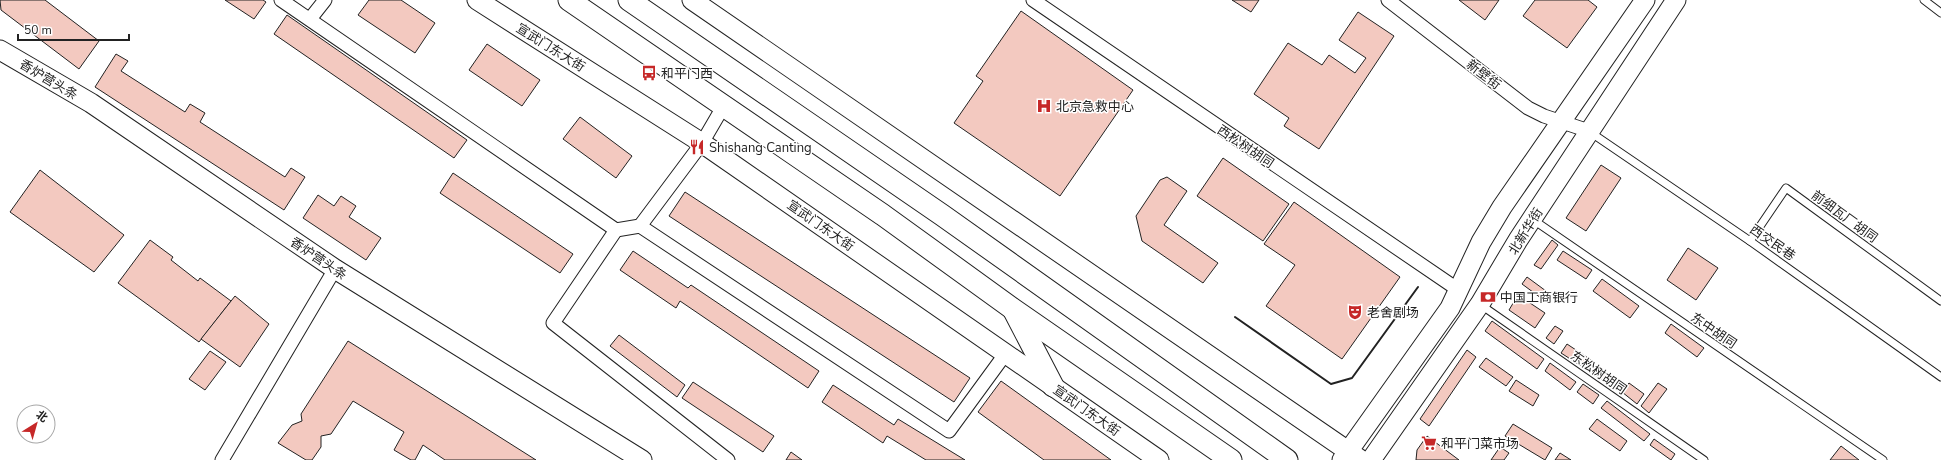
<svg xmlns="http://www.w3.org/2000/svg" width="1941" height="460" font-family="'Nunito Sans','Noto Sans SC',sans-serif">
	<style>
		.building { fill: #f3c9c0; stroke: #222 }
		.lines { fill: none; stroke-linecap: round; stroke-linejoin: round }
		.lane-casing { stroke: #222; stroke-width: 9 }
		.street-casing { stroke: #222; stroke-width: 15 }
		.secondary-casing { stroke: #222; stroke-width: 21 }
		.primary-casing { stroke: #222; stroke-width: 23 }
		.lane { stroke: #fff; stroke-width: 7 }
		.street { stroke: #fff; stroke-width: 13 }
		.secondary { stroke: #fff; stroke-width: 19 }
		.primary { stroke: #fff; stroke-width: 21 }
		.wall { stroke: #222; stroke-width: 2 }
		.labels { text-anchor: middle; stroke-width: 3; stroke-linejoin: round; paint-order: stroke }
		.street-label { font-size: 13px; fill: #222; stroke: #fff }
		.poi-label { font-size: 13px; fill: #222; stroke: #fff; text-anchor: start }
	</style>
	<rect width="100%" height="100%" fill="#fff"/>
	<g class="building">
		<path d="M0,0H45L99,41L79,69L1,10Z"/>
		<path d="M225,0H263L266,2L254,19Z"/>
		<path d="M369,0H401L435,23L415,53L358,15Z"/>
		<path d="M1232,0H1259L1251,12Z"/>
		<path d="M1459,0H1499L1485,20Z"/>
		<path d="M1535,0H1588L1597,7L1567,48L1523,16Z"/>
		<path d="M1021,11L1133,90L1060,196L954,123L983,81L976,76Z"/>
		<path d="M1358,12L1394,36L1319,149L1284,126L1289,118L1254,94L1288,43L1322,65L1329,55L1355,73L1366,58L1339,40Z"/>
		<path d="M287,15L467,140L454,158L274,34Z"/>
		<path d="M487,44L540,80L522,106L469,70Z"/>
		<path d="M116,54L128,61L121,71L185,112L190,104L205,113L200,122L285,177L291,168L305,177L284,210L95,87Z"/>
		<path d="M580,117L632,156L616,178L563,139Z"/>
		<path d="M1223,158L1289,204L1263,241L1197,196Z"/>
		<path d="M1601,165L1621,178L1586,231L1566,218Z"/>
		<path d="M40,170L124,235L94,272L10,212Z"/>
		<path d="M453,173L573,254L560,273L440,193Z"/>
		<path d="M1167,177L1187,191L1164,225L1218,263L1203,283L1142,241L1136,216L1160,180Z"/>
		<path d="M685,192L970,378L954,402L669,216Z"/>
		<path d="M318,195L334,206L341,196L356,206L349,217L381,238L366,260L303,218Z"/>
		<path d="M1294,202L1400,277L1342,359L1266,306L1295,265L1264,244Z"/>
		<path d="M150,240L173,257L171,260L198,281L200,278L231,301L199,342L118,283Z"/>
		<path d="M1552,240L1558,245L1541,269L1534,265Z"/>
		<path d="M1688,248L1718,268L1696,300L1667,280Z"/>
		<path d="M633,251L688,288L691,285L819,371L808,388L680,301L676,308L620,270Z"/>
		<path d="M1563,251L1592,270L1586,279L1557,260Z"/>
		<path d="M1527,277L1546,291L1541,298L1522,284Z"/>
		<path d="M1602,279L1639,306L1630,318L1593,291Z"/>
		<path d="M1518,295L1545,313L1535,328L1509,310Z"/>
		<path d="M235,296L269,324L240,367L201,339Z"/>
		<path d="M1492,321L1544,359L1537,369L1485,331Z"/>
		<path d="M1671,324L1704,348L1697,357L1665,333Z"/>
		<path d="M1555,326L1563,331L1554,344L1546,338Z"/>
		<path d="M619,335L685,385L677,397L610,346Z"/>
		<path d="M348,341L536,460H445L423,445L415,460H411L394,450L404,432L353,401L331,434L321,436V447L312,460H306L278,443L292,425L302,421L301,414Z"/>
		<path d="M1567,344L1591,360L1586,369L1561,353Z"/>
		<path d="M1467,350L1476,357L1429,426L1420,419Z"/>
		<path d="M210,351L226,362L205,390L189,379Z"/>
		<path d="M1486,358L1513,377L1506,386L1479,367Z"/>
		<path d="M1550,363L1576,382L1570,390L1545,371Z"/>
		<path d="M1599,367L1622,384L1617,390L1594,374Z"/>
		<path d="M1516,380L1539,395L1533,406L1509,391Z"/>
		<path d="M1001,381L1111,460H1044L978,412Z"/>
		<path d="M693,382L774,436L763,452L682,398Z"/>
		<path d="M1629,383L1644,394L1637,404L1622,392Z"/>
		<path d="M1658,383L1667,389L1649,413L1641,406Z"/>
		<path d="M1583,384L1599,395L1593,404L1577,392Z"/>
		<path d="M833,385L894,425L898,419L965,460H926L887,436L883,443L822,402Z"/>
		<path d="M1607,401L1650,434L1644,441L1601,408Z"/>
		<path d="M1597,419L1627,441L1620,451L1589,429Z"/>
		<path d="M1513,424L1552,448L1545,460L1505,436Z"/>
		<path d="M1427,436L1459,460H1416L1417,450Z"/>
		<path d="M1654,439L1675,454L1671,460L1650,445Z"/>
		<path d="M1841,446L1859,460H1830Z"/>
		<path d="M1500,447L1509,453L1504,460H1491Z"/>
		<path d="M791,452L802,460H786Z"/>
		<path d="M1560,453L1571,460H1555Z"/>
	</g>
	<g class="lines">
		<g class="lane-casing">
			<g id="lane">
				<path d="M1924,0L1941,13"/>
				<path d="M1590,132L1750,241L1941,377"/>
				<path d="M1532,219L1883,460"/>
				<path d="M1750,241L1786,188L1941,301"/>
				<path d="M1481,305L1704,460"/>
			</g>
		</g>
		<g class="street-casing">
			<g id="street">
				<path d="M281,0L616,230L640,226L949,431L1006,353"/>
				<path d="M1033,0L1460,291"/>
				<path d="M1388,0L1528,108L1544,116L1589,131"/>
				<path d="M310,19L325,0"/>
				<path d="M640,226L702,143L723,107"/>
				<path d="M616,230L553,323L728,460"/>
				<path d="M222,460L335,269"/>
			</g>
		</g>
		<g class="secondary-casing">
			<g id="secondary">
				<path d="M477,0L702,143L1159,460"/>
				<path d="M692,0L1361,460"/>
				<path d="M0,50L91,103L335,269L642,460"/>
				<path d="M1342,460L1450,308L1481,242L1502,207L1645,0"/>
				<path d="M1371,460L1480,304L1518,240L1676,0"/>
			</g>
		</g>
		<g class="primary-casing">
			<g id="primary">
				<path d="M569,0L883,215L1013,309L1231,460"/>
				<path d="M629,0L942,215L1287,460"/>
				<path d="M1014,311L1053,386"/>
			</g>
		</g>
		<use href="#lane" class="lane"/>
		<use href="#street" class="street"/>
		<use href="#secondary" class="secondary"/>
		<use href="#primary" class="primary"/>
		<path class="wall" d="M1235,317L1331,384L1352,378L1418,287"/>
	</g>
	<defs>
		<g id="bus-bare" transform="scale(1.2)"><path d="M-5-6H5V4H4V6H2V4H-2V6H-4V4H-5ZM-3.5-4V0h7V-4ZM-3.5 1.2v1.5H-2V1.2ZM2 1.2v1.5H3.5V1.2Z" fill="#c62828" stroke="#fff" stroke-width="2.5" paint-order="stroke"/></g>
		<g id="hospital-bare" transform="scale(1.2)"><path d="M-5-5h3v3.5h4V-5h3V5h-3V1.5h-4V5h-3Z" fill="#c62828" stroke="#fff" stroke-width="2.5" paint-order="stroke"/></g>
		<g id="restaurant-bare" transform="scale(1.2)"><path d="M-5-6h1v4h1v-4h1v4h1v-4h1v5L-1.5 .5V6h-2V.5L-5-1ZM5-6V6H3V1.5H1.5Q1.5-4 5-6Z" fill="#c62828" stroke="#fff" stroke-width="2.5" paint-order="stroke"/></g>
		<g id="bank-bare" transform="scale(1.2)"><path d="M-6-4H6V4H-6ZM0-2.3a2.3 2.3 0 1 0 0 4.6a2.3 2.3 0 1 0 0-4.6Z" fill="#c62828" stroke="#fff" stroke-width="2.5" paint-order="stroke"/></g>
		<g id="theatre-bare" transform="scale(1.2)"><path d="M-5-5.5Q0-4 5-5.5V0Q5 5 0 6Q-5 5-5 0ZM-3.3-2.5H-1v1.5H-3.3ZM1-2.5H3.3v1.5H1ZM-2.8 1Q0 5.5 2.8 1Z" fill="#c62828" stroke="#fff" stroke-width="2.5" paint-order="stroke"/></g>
		<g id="supermarket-bare" transform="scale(1.2)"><path d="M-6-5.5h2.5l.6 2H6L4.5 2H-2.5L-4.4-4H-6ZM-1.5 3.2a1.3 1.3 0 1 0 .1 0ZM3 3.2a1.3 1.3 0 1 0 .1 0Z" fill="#c62828" stroke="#fff" stroke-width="2.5" paint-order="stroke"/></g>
	</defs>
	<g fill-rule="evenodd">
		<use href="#bus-bare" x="649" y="73"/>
		<use href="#hospital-bare" x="1044" y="106"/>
		<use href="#restaurant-bare" x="697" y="147"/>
		<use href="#bank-bare" x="1488" y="297"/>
		<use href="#theatre-bare" x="1355" y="312"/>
		<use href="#supermarket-bare" x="1429" y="443"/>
	</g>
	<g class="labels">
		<g class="street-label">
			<text transform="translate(551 47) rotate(32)" y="5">宣武门东大街</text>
			<text transform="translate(1484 74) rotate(37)" y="5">新壁街</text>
			<text transform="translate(49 79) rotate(31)" y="5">香炉营头条</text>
			<text transform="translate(1246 146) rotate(34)" y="5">西松树胡同</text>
			<text transform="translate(1845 216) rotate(36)" y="5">前细瓦厂胡同</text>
			<text transform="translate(821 225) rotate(35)" y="5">宣武门东大街</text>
			<text transform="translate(1525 231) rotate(-58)" y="5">北新华街</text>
			<text transform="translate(1773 242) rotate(35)" y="5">西交民巷</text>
			<text transform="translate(319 258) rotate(34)" y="5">香炉营头条</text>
			<text transform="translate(1714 330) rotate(34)" y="5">东中胡同</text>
			<text transform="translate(1599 372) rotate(35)" y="5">东松树胡同</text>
			<text transform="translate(1087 410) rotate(35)" y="5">宣武门东大街</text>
		</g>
		<g class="poi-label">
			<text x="661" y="78">和平门西</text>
			<text x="1056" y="111">北京急救中心</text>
			<text x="709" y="152">Shishang Canting</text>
			<text x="1500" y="302">中国工商银行</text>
			<text x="1367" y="317">老舍剧场</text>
			<text x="1441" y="448">和平门菜市场</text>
		</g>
	</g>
	<g transform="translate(36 424) rotate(37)"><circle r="19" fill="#ffffff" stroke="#a7a7a7"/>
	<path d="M0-3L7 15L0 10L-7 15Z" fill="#c62828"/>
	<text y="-6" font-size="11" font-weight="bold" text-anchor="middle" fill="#222222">北</text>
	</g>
	<path d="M18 34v6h111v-6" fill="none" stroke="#222222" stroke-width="2"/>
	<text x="24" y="34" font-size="12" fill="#222222" stroke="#ffffff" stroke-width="3" paint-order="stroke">50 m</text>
</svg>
